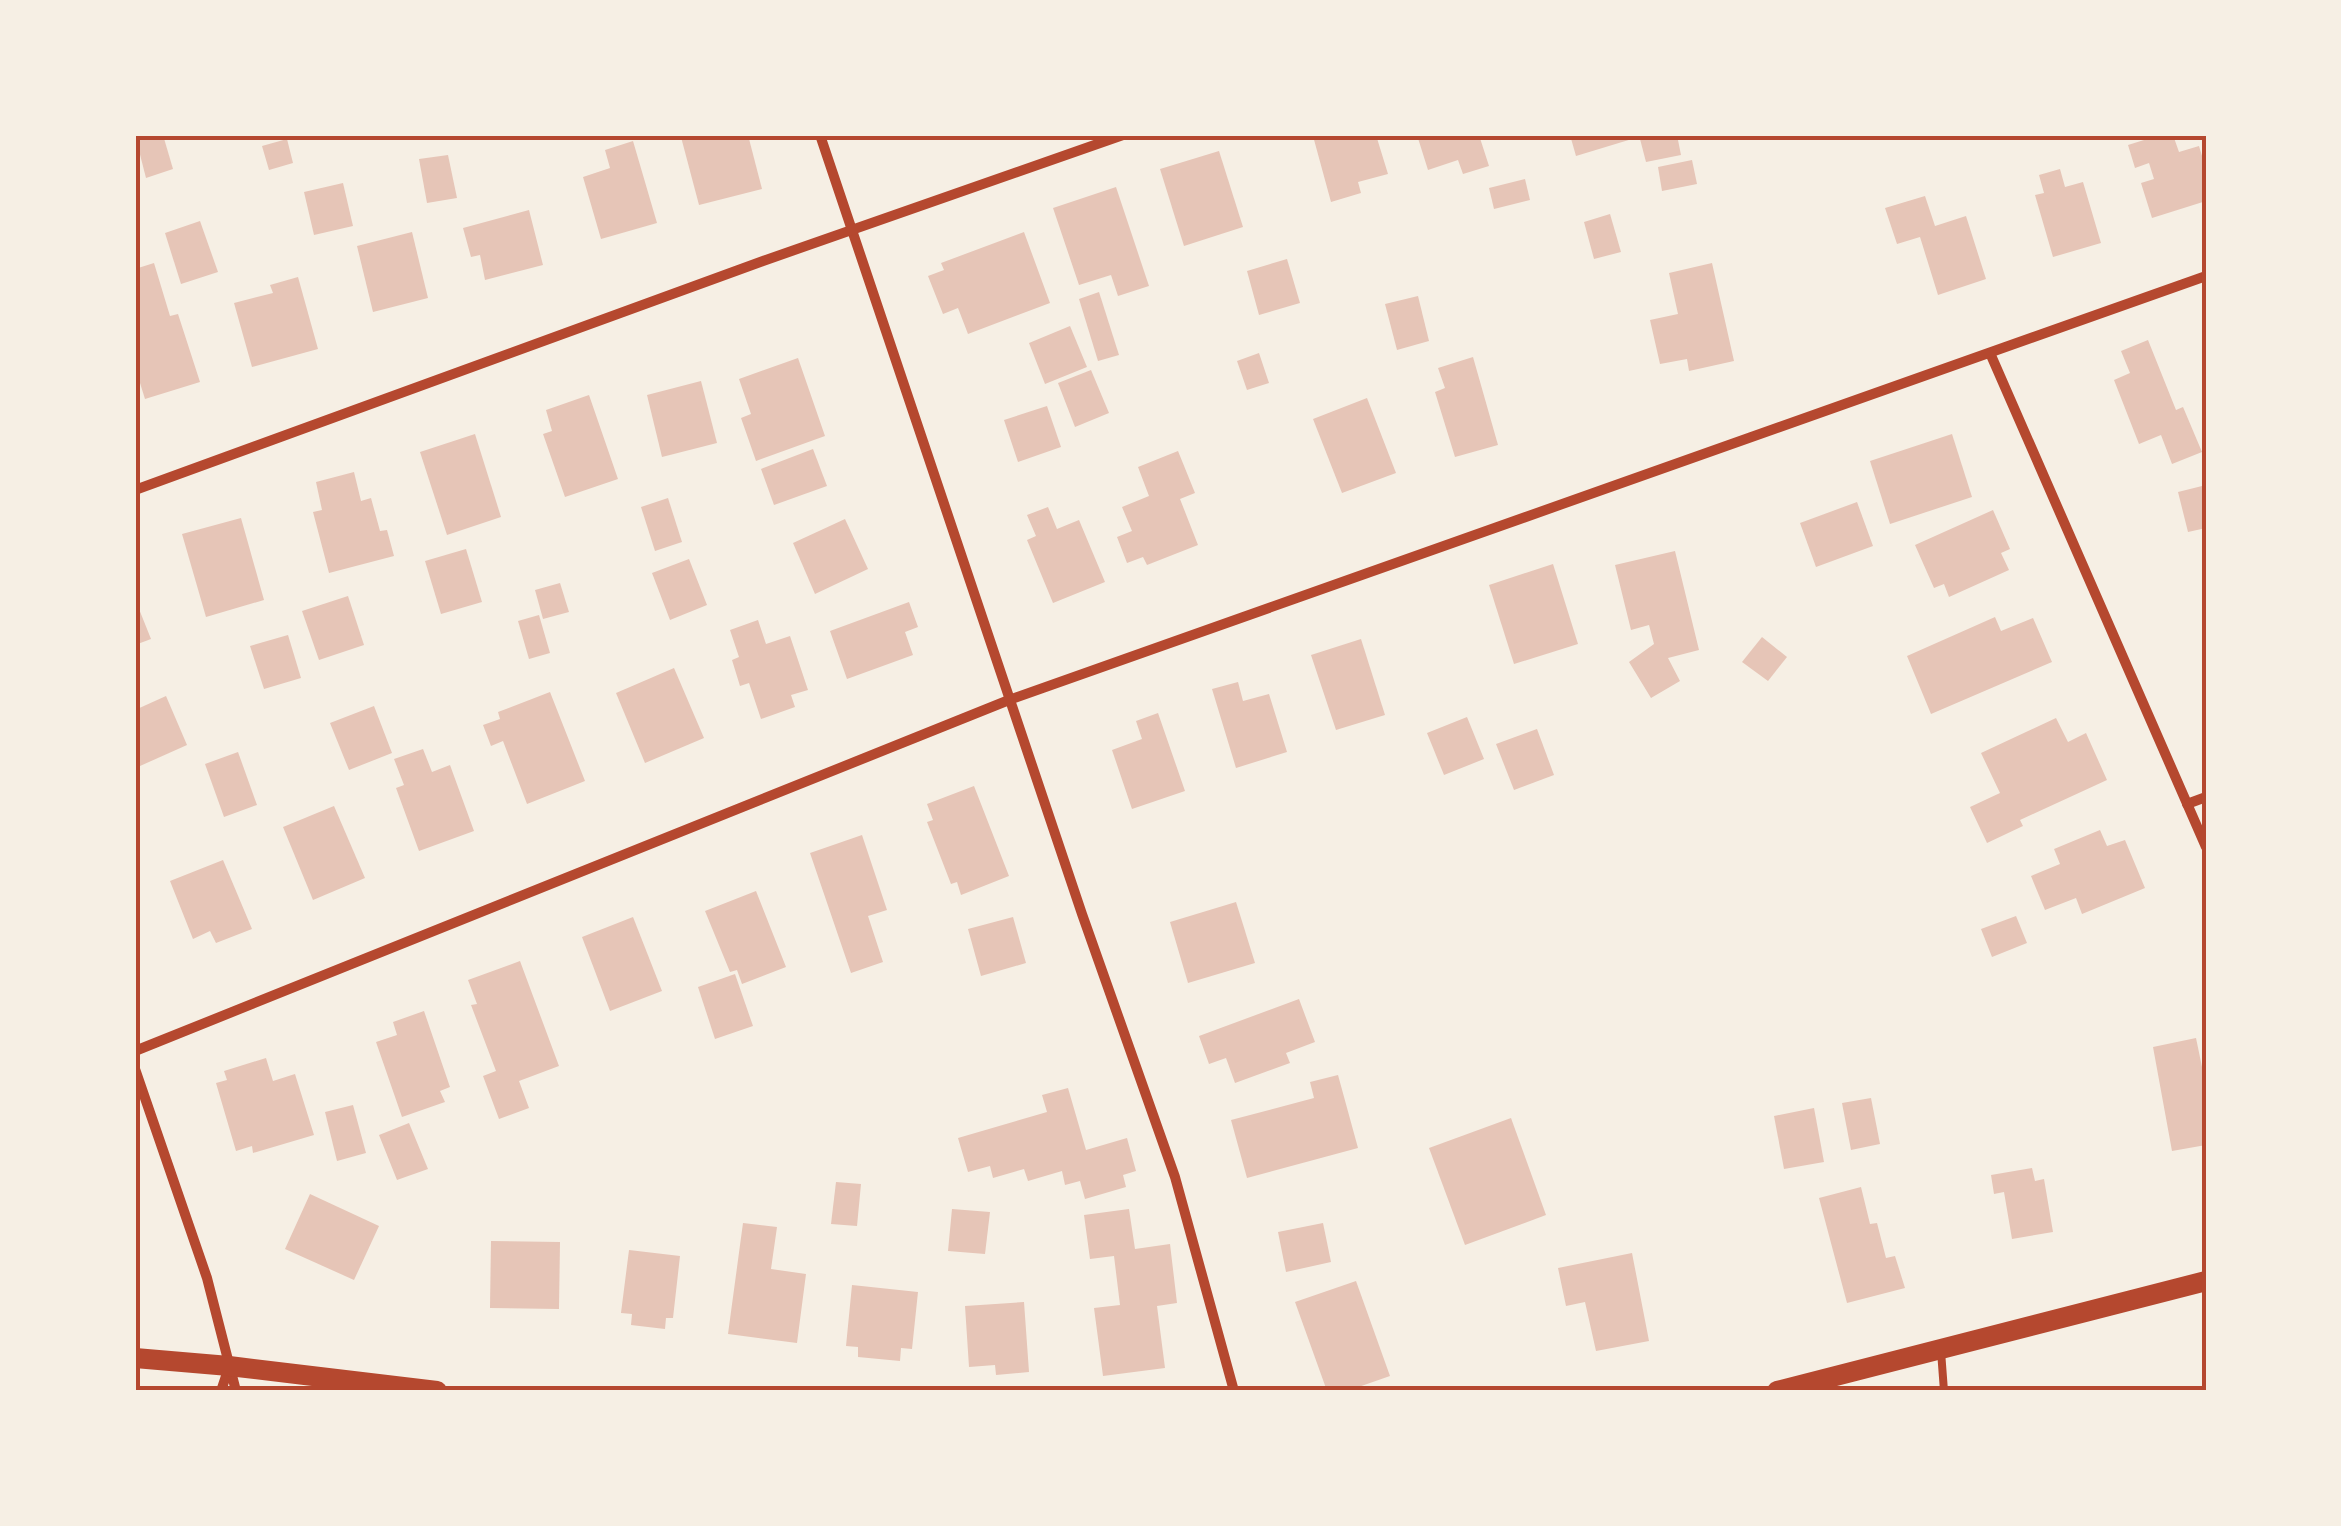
<svg xmlns="http://www.w3.org/2000/svg" width="2341" height="1526" font-family="Montserrat,sans-serif">
	<style>
		.building { fill: #e6c5b7 }
		.lines { fill: none; stroke-linecap: round; stroke-linejoin: round }
		.service { stroke: #b5482f; stroke-width: 8 }
		.minor { stroke: #b5482f; stroke-width: 10 }
		.secondary { stroke: #b5482f; stroke-width: 20 }
		.neatline { fill: none; stroke: #b5482f; stroke-width: 4 }
	</style>
	<rect width="100%" height="100%" fill="#f6efe4"/>
	<g class="building">
		<path d="M135,135H163L173,169L146,178Z"/>
		<path d="M688,135H748L762,189L699,205L681,137Z"/>
		<path d="M1376,135L1388,174L1358,182L1361,193L1331,202L1313,136Z"/>
		<path d="M1417,135H1479L1489,166L1463,174L1458,160L1428,170Z"/>
		<path d="M1570,135H1630L1632,139L1576,156Z"/>
		<path d="M1659,135H1677L1681,155L1646,162L1640,139Z"/>
		<path d="M2160,135H2173L2179,152L2199,146L2206,169V201L2152,218L2141,183L2154,179L2149,163L2135,168L2128,145Z"/>
		<path d="M287,139L293,163L269,170L262,146Z"/>
		<path d="M633,141L657,223L601,239L583,177L610,168L605,150Z"/>
		<path d="M1219,151L1243,227L1184,246L1160,169Z"/>
		<path d="M448,155L457,198L427,203L419,159Z"/>
		<path d="M1692,160L1697,184L1662,191L1658,167Z"/>
		<path d="M2060,169L2065,187L2083,182L2101,243L2053,257L2035,195L2044,193L2039,175Z"/>
		<path d="M1525,179L1530,200L1494,209L1489,188Z"/>
		<path d="M343,183L353,226L314,235L304,192Z"/>
		<path d="M1116,187L1149,286L1118,296L1111,275L1079,285L1053,208Z"/>
		<path d="M1925,196L1935,226L1966,216L1986,279L1938,295L1920,237L1897,244L1885,208Z"/>
		<path d="M529,210L543,265L485,280L480,255L471,257L463,228Z"/>
		<path d="M1610,214L1621,252L1594,259L1584,222Z"/>
		<path d="M200,221L218,272L181,284L165,233Z"/>
		<path d="M412,232L428,298L373,312L357,246Z"/>
		<path d="M1024,232L1050,303L968,334L958,308L943,314L928,276L944,270L941,263Z"/>
		<path d="M1287,259L1300,303L1259,315L1247,271Z"/>
		<path d="M154,263L170,316L178,314L200,382L145,399L135,367V269Z"/>
		<path d="M1712,263L1734,361L1689,371L1687,359L1660,364L1650,320L1678,314L1669,273Z"/>
		<path d="M298,277L318,349L252,367L234,303L273,293L270,285Z"/>
		<path d="M1099,292L1119,355L1098,361L1079,299Z"/>
		<path d="M1418,296L1429,341L1397,350L1385,304Z"/>
		<path d="M1070,326L1087,367L1045,384L1029,343Z"/>
		<path d="M2148,340L2176,410L2183,407L2202,452L2172,464L2161,435L2139,444L2114,380L2130,373L2121,351Z"/>
		<path d="M1259,353L1269,383L1247,390L1237,361Z"/>
		<path d="M1473,357L1498,445L1455,457L1435,392L1445,388L1438,368Z"/>
		<path d="M798,358L825,436L756,461L741,418L751,414L739,379Z"/>
		<path d="M1091,370L1109,413L1075,427L1058,383Z"/>
		<path d="M701,381L717,443L662,457L647,395Z"/>
		<path d="M589,395L618,479L565,497L543,434L552,431L546,410Z"/>
		<path d="M1367,398L1396,473L1342,493L1313,419Z"/>
		<path d="M1047,406L1061,447L1018,462L1004,420Z"/>
		<path d="M475,434L501,517L447,535L420,452Z"/>
		<path d="M1952,434L1972,497L1890,524L1870,461Z"/>
		<path d="M813,449L827,486L774,505L761,469Z"/>
		<path d="M1178,451L1195,493L1180,499L1198,545L1147,565L1143,557L1127,563L1117,537L1132,531L1122,507L1149,496L1138,467Z"/>
		<path d="M354,472L361,501L371,498L380,531L387,530L394,556L329,573L313,512L322,510L316,482Z"/>
		<path d="M2206,485V528L2188,532L2178,492Z"/>
		<path d="M668,498L682,542L655,551L641,507Z"/>
		<path d="M1857,502L1873,546L1816,567L1800,523Z"/>
		<path d="M1048,507L1057,529L1079,520L1105,582L1053,603L1027,540L1036,536L1027,515Z"/>
		<path d="M1993,510L2010,549L2001,553L2009,570L1949,597L1944,584L1934,588L1915,545Z"/>
		<path d="M241,518L264,600L206,617L182,534Z"/>
		<path d="M845,519L868,569L815,594L793,543Z"/>
		<path d="M466,549L482,602L441,614L425,561Z"/>
		<path d="M1675,551L1699,650L1668,658L1680,681L1651,698L1629,662L1654,644L1649,625L1631,630L1615,565Z"/>
		<path d="M689,559L707,605L670,620L652,573Z"/>
		<path d="M1553,564L1578,644L1514,664L1489,585Z"/>
		<path d="M560,583L569,612L543,619L535,590Z"/>
		<path d="M348,596L364,645L319,660L302,611Z"/>
		<path d="M909,602L918,627L905,632L913,655L847,679L830,631Z"/>
		<path d="M139,609L151,639L135,645V610Z"/>
		<path d="M539,615L550,653L529,659L518,621Z"/>
		<path d="M1995,617L2001,631L2033,618L2052,662L1931,714L1907,656Z"/>
		<path d="M758,620L766,644L790,636L808,690L791,695L795,707L761,719L749,683L740,686L732,660L739,657L730,630Z"/>
		<path d="M288,635L301,678L264,689L250,646Z"/>
		<path d="M1762,637L1787,657L1768,681L1742,662Z"/>
		<path d="M1361,639L1385,715L1336,730L1311,655Z"/>
		<path d="M674,668L704,738L645,763L616,693Z"/>
		<path d="M1238,682L1243,701L1269,694L1287,752L1236,768L1212,689Z"/>
		<path d="M550,692L585,781L527,804L503,741L491,746L483,725L500,719L498,712Z"/>
		<path d="M166,696L187,745L140,766L135,754V710Z"/>
		<path d="M374,706L392,753L349,770L330,723Z"/>
		<path d="M1158,713L1185,791L1132,809L1112,750L1142,739L1136,721Z"/>
		<path d="M1467,717L1484,759L1444,775L1427,733Z"/>
		<path d="M2056,718L2068,742L2086,733L2107,780L2020,820L2023,826L1987,843L1970,807L2000,793L1981,753Z"/>
		<path d="M1537,729L1554,775L1514,790L1496,744Z"/>
		<path d="M423,749L432,772L450,765L474,831L419,851L396,788L404,785L394,759Z"/>
		<path d="M238,752L257,805L224,817L205,764Z"/>
		<path d="M974,786L1009,876L961,895L957,882L951,884L927,822L933,820L927,804Z"/>
		<path d="M334,806L365,878L313,900L283,827Z"/>
		<path d="M2100,830L2107,846L2125,840L2145,888L2082,914L2076,898L2045,910L2031,876L2060,864L2054,849Z"/>
		<path d="M862,835L887,910L868,916L883,962L851,973L810,853Z"/>
		<path d="M223,860L252,929L216,943L210,931L193,939L170,881Z"/>
		<path d="M756,891L786,967L742,984L737,970L730,972L705,911Z"/>
		<path d="M1236,902L1255,963L1188,983L1170,922Z"/>
		<path d="M2016,916L2027,943L1992,957L1981,929Z"/>
		<path d="M633,917L662,991L610,1011L582,937Z"/>
		<path d="M1013,917L1026,963L981,976L968,929Z"/>
		<path d="M520,961L559,1066L519,1081L529,1108L499,1119L483,1076L496,1071L471,1005L477,1004L468,980Z"/>
		<path d="M735,974L753,1026L715,1039L698,987Z"/>
		<path d="M1299,999L1315,1042L1286,1053L1290,1063L1235,1083L1226,1058L1209,1064L1199,1036Z"/>
		<path d="M424,1011L450,1087L440,1091L445,1102L402,1117L376,1042L397,1035L393,1022Z"/>
		<path d="M2196,1038L2202,1067L2206,1066V1145L2172,1151L2153,1047Z"/>
		<path d="M266,1058L273,1081L295,1074L314,1135L253,1153L252,1146L236,1151L216,1083L227,1080L224,1071Z"/>
		<path d="M1338,1075L1358,1148L1247,1178L1231,1120L1314,1098L1310,1082Z"/>
		<path d="M1068,1088L1086,1150L1127,1138L1136,1171L1123,1175L1126,1187L1085,1199L1080,1181L1065,1185L1062,1171L1028,1181L1024,1169L993,1178L990,1166L968,1172L958,1138L1047,1112L1042,1095Z"/>
		<path d="M1871,1098L1880,1144L1851,1150L1842,1103Z"/>
		<path d="M353,1105L366,1153L337,1161L325,1112Z"/>
		<path d="M1814,1108L1824,1162L1784,1169L1774,1116Z"/>
		<path d="M1511,1118L1546,1215L1465,1245L1429,1148Z"/>
		<path d="M409,1123L428,1169L397,1180L379,1135Z"/>
		<path d="M2032,1168L2035,1181L2044,1179L2053,1232L2012,1239L2004,1192L1994,1194L1991,1175Z"/>
		<path d="M836,1182L861,1184L857,1226L831,1224Z"/>
		<path d="M1861,1187L1870,1224L1877,1223L1886,1258L1895,1256L1905,1288L1847,1303L1819,1198Z"/>
		<path d="M310,1194L379,1226L354,1280L285,1249Z"/>
		<path d="M952,1209L990,1212L985,1254L948,1251Z"/>
		<path d="M1129,1209L1135,1249L1170,1244L1177,1303L1157,1306L1165,1368L1103,1376L1094,1308L1120,1305L1114,1256L1090,1259L1084,1215Z"/>
		<path d="M743,1223L777,1227L771,1269L806,1274L797,1343L728,1334Z"/>
		<path d="M1323,1223L1331,1262L1286,1272L1278,1232Z"/>
		<path d="M491,1241L560,1242L559,1309L490,1308Z"/>
		<path d="M629,1250L680,1256L673,1318H666L665,1329L631,1325L632,1314L621,1313Z"/>
		<path d="M1632,1253L1649,1341L1596,1351L1585,1302L1566,1306L1558,1268Z"/>
		<path d="M1356,1281L1390,1376L1347,1391H1327L1295,1302Z"/>
		<path d="M852,1285L918,1292L912,1349L901,1348L900,1361L858,1357V1347L846,1346Z"/>
		<path d="M1024,1302L1029,1372L996,1375L995,1365L969,1367L965,1306Z"/>
	</g>
	<g class="lines">
		<path class="service" d="M1941,1351L1944,1391"/>
		<g class="minor">
			<path d="M820,135L1082,914L1175,1177L1234,1391"/>
			<path d="M1990,353L2206,847"/>
			<path d="M135,490L763,261L1123,135"/>
			<path d="M2187,804L2206,797"/>
			<path d="M135,1051L1009,700L2206,276"/>
			<path d="M135,1069L207,1278L236,1391"/>
			<path d="M221,1391L229,1367"/>
		</g>
		<g class="secondary">
			<path d="M135,1358L229,1366L437,1391"/>
			<path d="M1777,1391L2206,1281"/>
		</g>
	</g>
	<rect width="2341" height="1526" fill="none" stroke="#f6efe4" stroke-width="275"/>
	<rect x="138" y="138" width="2066" height="1250" class="neatline"/>
</svg>
